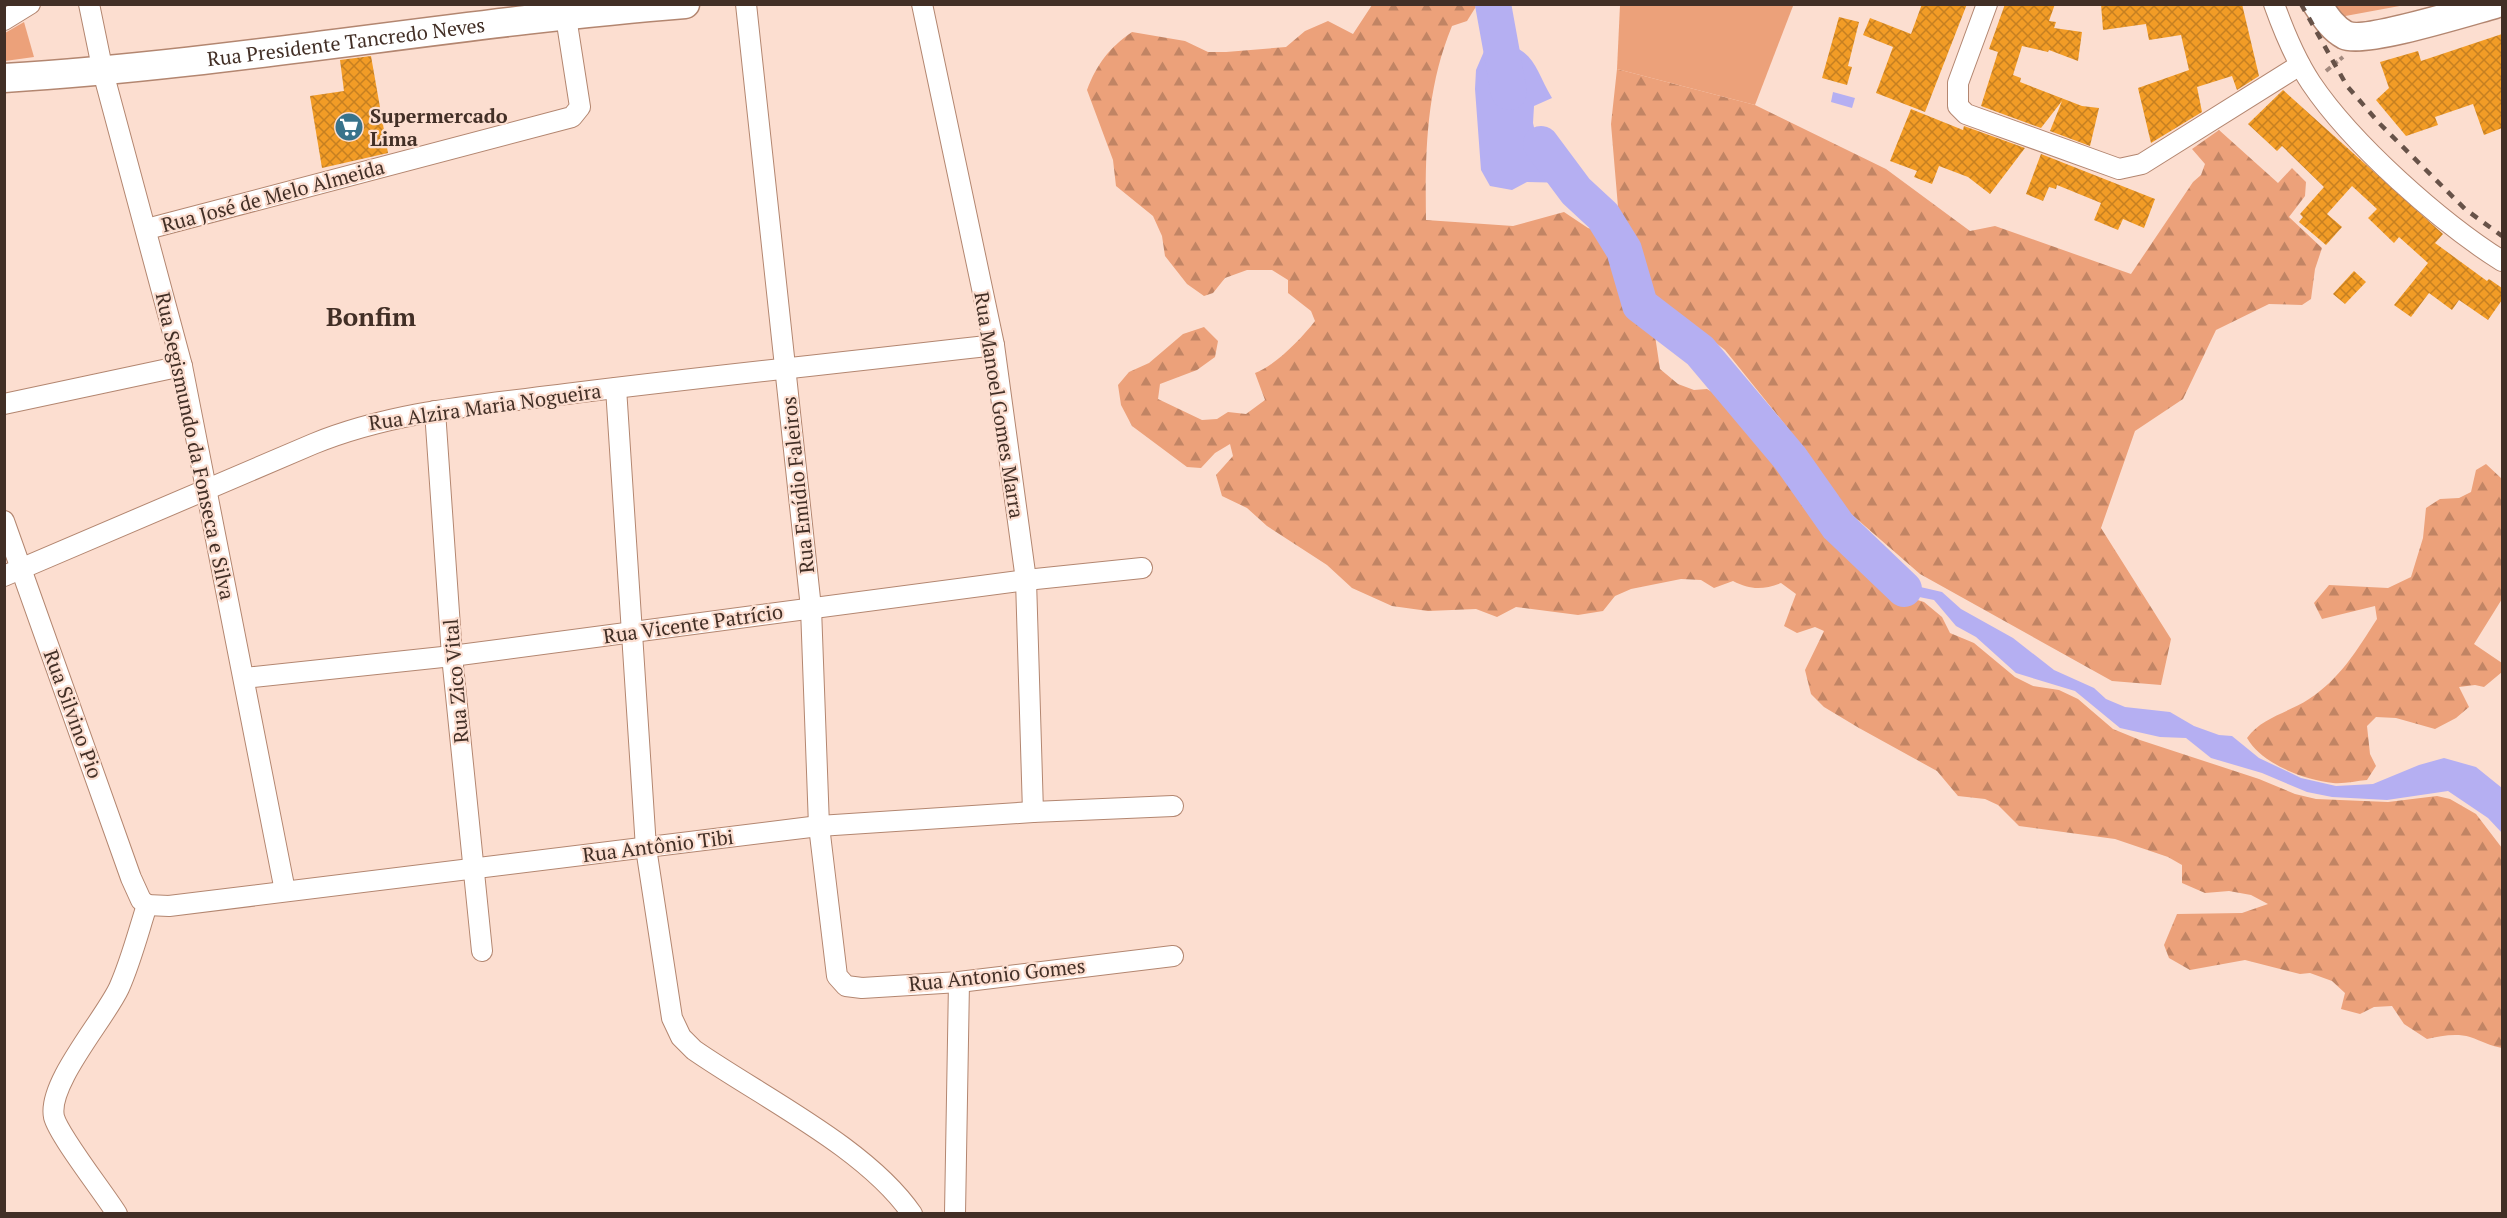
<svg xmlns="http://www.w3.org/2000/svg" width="2507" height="1218" font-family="'PT Serif',serif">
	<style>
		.forest { fill: url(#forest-firs) }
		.green { fill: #eca17a }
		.water { fill: #b5aff2 }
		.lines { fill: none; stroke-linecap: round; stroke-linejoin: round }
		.river { stroke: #b5aff2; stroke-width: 36 }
		.building { fill: url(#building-cross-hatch) }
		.street-casing { stroke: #b38670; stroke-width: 22 }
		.secondary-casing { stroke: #b38670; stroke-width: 31 }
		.path { stroke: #a2897e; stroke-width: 4; stroke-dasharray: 6 3; stroke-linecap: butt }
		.street { stroke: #fff; stroke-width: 20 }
		.secondary { stroke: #fff; stroke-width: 28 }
		.rail { stroke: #675248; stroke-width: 4.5; stroke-dasharray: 8 8; stroke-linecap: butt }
		.labels { text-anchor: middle; stroke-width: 4.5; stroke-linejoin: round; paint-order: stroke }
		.street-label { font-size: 20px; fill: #422f26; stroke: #fcded0 }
		.poi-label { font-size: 20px; font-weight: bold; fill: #422f26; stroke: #fcded0; text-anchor: start }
		.district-label { font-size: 26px; font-weight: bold; fill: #422f26; stroke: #fcded0 }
	</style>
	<defs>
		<pattern id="forest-firs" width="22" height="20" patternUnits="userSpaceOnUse" patternTransform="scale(1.5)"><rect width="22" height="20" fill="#eca17a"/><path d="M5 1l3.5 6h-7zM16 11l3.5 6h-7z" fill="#c18464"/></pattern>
		<pattern id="building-cross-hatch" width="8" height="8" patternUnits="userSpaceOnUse" patternTransform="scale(1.5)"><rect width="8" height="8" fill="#f29c26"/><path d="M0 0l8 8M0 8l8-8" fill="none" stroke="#c68021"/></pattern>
	</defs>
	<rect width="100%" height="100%" fill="#fcded0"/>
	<g class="forest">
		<path d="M1372,5H1477L1467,21L1452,26C1426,89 1425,153 1426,220L1513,226L1564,212L1588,228L1598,231C1616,257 1617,286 1629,314L1642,319L1654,329L1660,369L1678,384L1694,390L1707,389L1727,401L1782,467L1829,537L1845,551L1862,557L1898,594L1924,602L1942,617L1950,633L1974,643L2015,677L2033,686L2059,690L2078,699L2113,729L2140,740L2259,779L2295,794L2316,799L2388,802L2437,796L2450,799L2476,814L2502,848V1048C2490,1046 2482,1041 2470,1037C2456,1033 2441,1036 2427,1039L2404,1024L2392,1006L2374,1007L2360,1014L2341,1009L2345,993L2332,981L2310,973L2300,974L2245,960L2190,970L2169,958L2164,945L2177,914L2242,913L2268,904L2251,895L2229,891L2205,893L2182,883V865L2168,857L2115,839L2019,826L1998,805L1985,799L1958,796L1937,771L1859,728L1824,707L1811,694L1805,670L1824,631L1815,627L1797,633L1784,626L1796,594L1781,583C1763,590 1750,590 1733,581L1714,588L1701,580L1681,579L1631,589L1615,596L1603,611L1578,615L1516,607L1497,617L1476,609L1428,611L1392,606L1352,588L1327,565L1267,526L1247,508L1222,496L1216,475L1233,456L1230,444L1215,453L1201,468L1187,467L1132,426L1121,405L1118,385L1129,372L1149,363L1183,334L1204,327L1218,341L1215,357L1197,370L1160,384L1158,399L1202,420L1217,419L1228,412L1246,414L1265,400L1255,373C1276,365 1301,339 1315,321L1311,311L1288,293V280L1272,270H1247L1225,278L1213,293L1204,296L1187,284L1165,256L1162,236L1153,216L1116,186L1113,160L1087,90C1097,64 1109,48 1132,32L1185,41L1208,52H1226L1286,47L1305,31L1328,21L1353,34Z"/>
		<path d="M1617,69L1755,105L1886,169L1970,231L1995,226L2131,274L2193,182L2201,175L2205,164L2192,149L2219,130L2278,183L2292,168L2306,182L2305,196L2289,217L2322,248L2315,269L2311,299L2302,305L2269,304L2216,330L2183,399L2135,431L2101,528L2171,639L2161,685L2112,681L1920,574L1850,513L1787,427L1725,350L1651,292L1618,207L1611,124Z"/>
		<path d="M2486,464L2502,479V599L2474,644L2502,663V672L2484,687L2475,685L2459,687L2469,707L2456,718L2435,729L2396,718L2376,717L2367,726L2370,754L2376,766L2367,780C2356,781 2344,784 2333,783C2304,780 2262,764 2247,738C2262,717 2288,713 2309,699C2340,679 2357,650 2377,619L2375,606L2322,619L2314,603L2329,585L2388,588L2411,577L2423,538L2426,508L2440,499L2459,498L2471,492L2476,470Z"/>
	</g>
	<g class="green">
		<path d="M1787,4L1793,6L1755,105L1617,69L1620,5Z"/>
		<path d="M2334,5H2405L2340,17Z"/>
		<path d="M24,22L34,57L5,61V33Z"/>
	</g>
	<g class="water">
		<path d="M1494,43C1535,46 1534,68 1552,98L1534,106L1533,123L1537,140C1555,149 1564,164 1570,183L1527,182L1512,190L1490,186L1481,170L1475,89L1476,70L1485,49Z"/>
		<path d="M1833,92L1855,98L1852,108L1831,102Z"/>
		<path d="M1867,552L1903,583L1942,592L1961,609L2013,638L2054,670L2094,688L2106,699L2125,707L2170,712L2194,726L2219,735L2232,736L2259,758L2301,778L2336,786L2373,784L2419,765L2444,758L2476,767L2502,788V833L2488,818L2448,791L2387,800L2332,797L2307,792L2262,773L2211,758L2186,738L2160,737L2120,728L2075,691L2016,673L1976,637L1956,626L1934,600L1899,593Z"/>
	</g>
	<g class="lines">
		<g class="river">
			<path d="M1493,4L1509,92"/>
			<path d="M1541,144L1576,191L1603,216L1624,250L1640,305L1700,351L1790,458L1838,526L1904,589"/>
		</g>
	</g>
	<g class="building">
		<path d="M1922,4H1967L1925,112L1876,93L1893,47L1863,35L1870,18L1911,34Z"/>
		<path d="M2005,4H2055L2049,21L2056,22L2054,28L2082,32L2078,61L2049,50L2048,52L2022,46L2013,75L2021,78L2020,82L2082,106L2099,108L2090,146L2050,131L2062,101L2041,128L1981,106L1998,52L1989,49Z"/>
		<path d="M2101,4H2242L2259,76L2237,90L2232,76L2197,87L2202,112L2151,143L2138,88L2189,70L2181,35L2149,40L2146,24L2103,30Z"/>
		<path d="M1839,17L1859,22L1848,66L1852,67L1847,85L1822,78Z"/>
		<path d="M2502,34V128L2484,135L2473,104L2435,117L2438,125L2406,136L2376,100L2389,88L2380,62L2418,51L2421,61Z"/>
		<path d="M371,56L388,153L322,168L310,96L344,91L340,60Z"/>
		<path d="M2283,90L2443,234L2435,243L2487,281L2489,279L2502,288V300L2488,320L2459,300L2452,310L2429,293L2411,317L2394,305L2428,263L2399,237L2394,243L2368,218L2377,209L2352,186L2327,214L2342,227L2326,245L2299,222L2303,217L2300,214L2324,187L2282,146L2277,151L2248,124Z"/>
		<path d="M1911,109L1963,130L1964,126L2025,148L1990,194L1968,177L1939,166L1932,184L1914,177L1917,171L1890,161Z"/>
		<path d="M2041,154L2155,199L2144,228L2123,219L2118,230L2094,220L2101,203L2057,185L2056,189L2049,187L2043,201L2026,194Z"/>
		<path d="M2354,271L2366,282L2345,304L2333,294Z"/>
	</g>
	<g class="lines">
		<g class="street-casing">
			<g id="street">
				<path d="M89,4L103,72L182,366L285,891"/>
				<path d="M746,4L811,608L819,826L837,976L846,986L862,988L959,982L1173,956"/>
				<path d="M922,4L994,345L1026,580L1033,812"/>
				<path d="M1987,4L1958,83V106L1966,114L2119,169L2142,164L2300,65"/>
				<path d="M2274,4C2284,32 2295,59 2311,83C2352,144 2440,222 2502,261"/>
				<path d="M4,20L30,4"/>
				<path d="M147,229L572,117L580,107L564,4"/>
				<path d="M616,388L646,848L672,1018L681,1037L694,1050C760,1096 867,1148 912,1214"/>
				<path d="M4,404L182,366"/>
				<path d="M435,411L452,656L482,951"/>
				<path d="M4,521L131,878L141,900L147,905"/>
				<path d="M4,576L313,444C394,411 480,405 566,394C708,376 851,362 994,345"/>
				<path d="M244,678L452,656L1026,580L1142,568"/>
				<path d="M147,905L169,906L819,826L1033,812L1173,806"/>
				<path d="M117,1214C104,1193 59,1136 54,1117C47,1084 104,1020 119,988C131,961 138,933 147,905"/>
				<path d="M955,1214L959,982"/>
			</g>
		</g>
		<g class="secondary-casing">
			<g id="secondary">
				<path d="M2317,4C2325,16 2332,28 2345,35C2364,44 2469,11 2495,4"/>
				<path id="s1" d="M4,78C232,64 458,22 685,4"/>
			</g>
		</g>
		<path class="path" d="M2326,71L2343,57"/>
		<use href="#street" class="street"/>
		<use href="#secondary" class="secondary"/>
		<path class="rail" d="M2301,4L2347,86L2380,124L2465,209L2502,236"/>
	</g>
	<defs>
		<g id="supermarket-disc" transform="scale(1.5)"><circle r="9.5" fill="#38738b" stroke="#fcded0"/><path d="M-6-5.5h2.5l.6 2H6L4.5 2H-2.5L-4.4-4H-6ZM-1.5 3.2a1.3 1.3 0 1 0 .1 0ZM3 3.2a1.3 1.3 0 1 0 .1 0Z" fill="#fff"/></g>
	</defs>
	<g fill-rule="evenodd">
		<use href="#supermarket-disc" x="349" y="127"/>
	</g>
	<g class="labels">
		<g class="street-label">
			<text dy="7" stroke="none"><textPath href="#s1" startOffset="344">Rua Presidente Tancredo Neves</textPath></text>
			<text transform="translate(273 196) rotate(-15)" y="7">Rua José de Melo Almeida</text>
			<text transform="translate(999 405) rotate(81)" y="7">Rua Manoel Gomes Marra</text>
			<text transform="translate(485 407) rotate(-8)" y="7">Rua Alzira Maria Nogueira</text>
			<text transform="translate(195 446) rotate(78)" y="7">Rua Segismundo da Fonseca e Silva</text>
			<text transform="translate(798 485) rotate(-96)" y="7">Rua Emídio Faleiros</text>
			<text transform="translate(693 624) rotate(-8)" y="7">Rua Vicente Patrício</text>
			<text transform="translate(456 681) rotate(-95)" y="7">Rua Zico Vital</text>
			<text transform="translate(73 714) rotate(70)" y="7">Rua Silvino Pio</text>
			<text transform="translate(658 846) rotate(-7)" y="7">Rua Antônio Tibi</text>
			<text transform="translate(997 975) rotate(-6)" y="7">Rua Antonio Gomes</text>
		</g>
		<g class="poi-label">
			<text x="370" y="123">Supermercado<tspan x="370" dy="23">Lima</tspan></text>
		</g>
		<g class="district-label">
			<text x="371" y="326">Bonfim</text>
		</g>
	</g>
	<rect width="2507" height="1218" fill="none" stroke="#422f26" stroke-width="12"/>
</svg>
